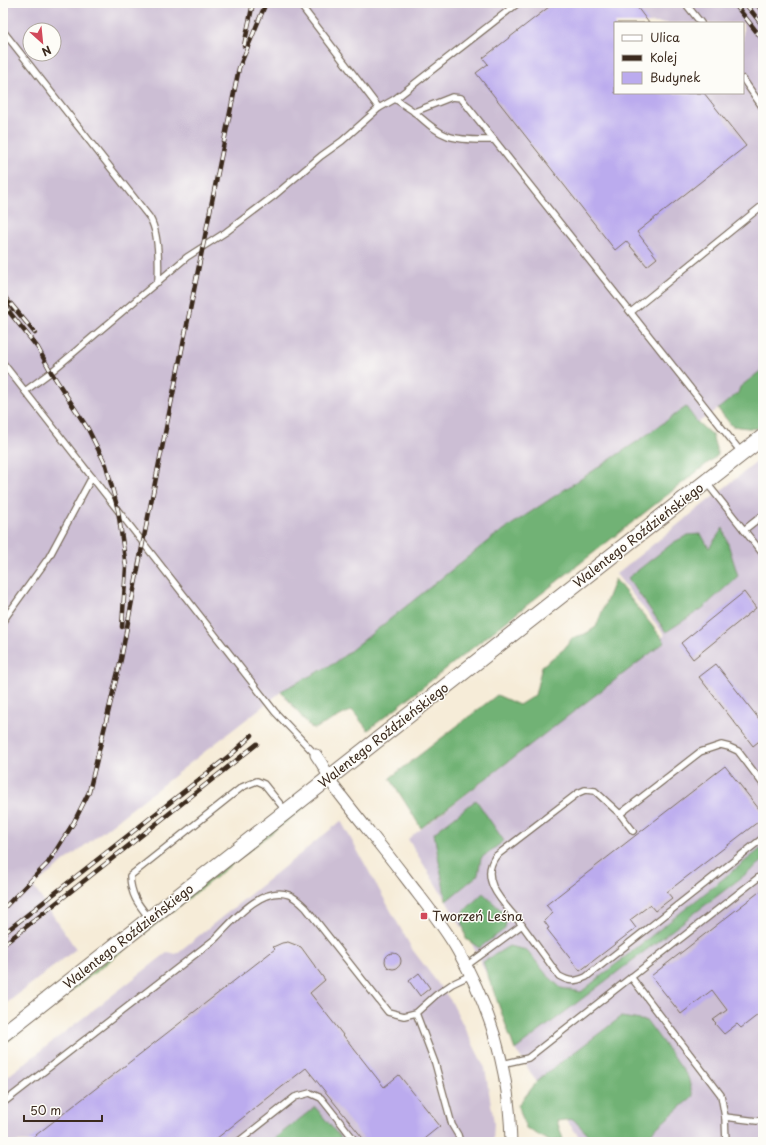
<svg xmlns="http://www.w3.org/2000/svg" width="766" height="1145" font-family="'Playpen Sans',sans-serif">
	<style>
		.industrial { fill: #ccbed4; fill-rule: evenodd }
		.green { fill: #8ccf87; stroke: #647c52 }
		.forest { fill: #71b274; stroke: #566e49 }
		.building { fill: #bbabee }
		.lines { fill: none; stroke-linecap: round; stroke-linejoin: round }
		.lane-casing { stroke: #7c6e5f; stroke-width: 8 }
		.street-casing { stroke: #7c6e5f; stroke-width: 13 }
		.secondary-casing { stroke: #7c6e5f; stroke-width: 17 }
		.lane { stroke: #fff; stroke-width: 5.5 }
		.street { stroke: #fff; stroke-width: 11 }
		.secondary { stroke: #fff; stroke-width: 15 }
		.rail-casing { stroke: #3b2a1e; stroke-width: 4.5 }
		.rail { stroke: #fdfcf7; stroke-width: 3; stroke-dasharray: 9; stroke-linecap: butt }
		.poi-dot { fill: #d1495b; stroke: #fdfcf7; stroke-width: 1.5 }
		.labels { text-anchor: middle; stroke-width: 3; stroke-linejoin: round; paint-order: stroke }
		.street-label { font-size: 13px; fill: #3b2a1e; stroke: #fdfcf7 }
		.poi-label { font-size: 13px; fill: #3b2a1e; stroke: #fdfcf7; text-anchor: start }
	</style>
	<rect width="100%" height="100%" fill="#fdfcf7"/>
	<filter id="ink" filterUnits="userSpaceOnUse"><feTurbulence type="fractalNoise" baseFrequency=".025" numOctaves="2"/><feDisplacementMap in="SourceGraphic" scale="8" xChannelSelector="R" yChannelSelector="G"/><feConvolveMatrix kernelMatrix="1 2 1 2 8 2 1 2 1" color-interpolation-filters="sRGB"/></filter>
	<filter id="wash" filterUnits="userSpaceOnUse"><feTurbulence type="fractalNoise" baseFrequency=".012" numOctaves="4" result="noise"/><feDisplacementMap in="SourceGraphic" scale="16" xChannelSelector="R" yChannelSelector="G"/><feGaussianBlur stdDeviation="0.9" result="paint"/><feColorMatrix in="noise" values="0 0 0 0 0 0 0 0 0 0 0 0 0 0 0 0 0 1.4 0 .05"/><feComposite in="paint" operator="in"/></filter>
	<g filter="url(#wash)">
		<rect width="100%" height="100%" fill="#f6ecd8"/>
		<g class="industrial">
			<path d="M3,3H763V369L740,387L738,393L718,409L690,428L309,726L281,692L33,886L76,949L3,1006ZM615,23H743V93H615ZM30,30H54V54H30Z"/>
			<path d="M763,457V1142H583L533,1077L525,1063L516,1051L508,1020L471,942L408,839L495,772L665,635L616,574Z"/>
			<path d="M341,821L412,949L451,1001L485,1068L494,1122L493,1142H344L315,1107L270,1142H3V1080L168,952L176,954Z"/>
		</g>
		<path class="green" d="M304,805L305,807L265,838L3,1045V1042Z"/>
		<g class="forest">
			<path d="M763,369V423L756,429L732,426L718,409L738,393L740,387Z"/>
			<path d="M686,407L697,422L712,435L718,455L368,730L352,710L314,729L309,726L281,691L335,663L493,537L638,441Z"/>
			<path d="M723,528L738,576L703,608L666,632L628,578L674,542L688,535L701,534L709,548Z"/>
			<path d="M615,579L665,642L421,828L390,778L497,695L519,705L535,695L542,666L564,649L572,638L585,634L596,627Z"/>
			<path d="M476,800L504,841L481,858L478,875L446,901L434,833Z"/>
			<path d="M763,847V861L515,1050L483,962L509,946L527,950L546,974L561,988L581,992Z"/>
			<path d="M483,893L507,916L505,929L479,948L466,939L461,914Z"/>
			<path d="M621,1017L647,1021L688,1077L693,1096L640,1142H595L573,1119L557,1121L563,1139L551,1142L526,1128L518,1105L540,1078Z"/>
			<path d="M315,1107L344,1142H270Z"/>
		</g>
		<g id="blocks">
			<g class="building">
				<path d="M554,3H634L649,23H615V93H704L746,146L637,232L657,258L647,266L626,241L615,250L476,73L488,64L483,58Z"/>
				<path d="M744,592L756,608L693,659L681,643Z"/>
				<path d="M716,664L763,724V738L753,746L699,677Z"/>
				<path d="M725,766L763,814V818L667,892L672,898L655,911L650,905L630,920L636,928L580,971L547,929L549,928L544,921L553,913L546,905Z"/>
				<path d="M763,889V1011L741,1028L737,1024L724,1034L715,1024L716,1023L713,1020L727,1010L712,990L681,1014L651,976Z"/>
				<path d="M288,942L301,947L325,980L310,993L384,1087L399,1075L440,1126L425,1138L428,1142H366L306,1068L212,1142H27L275,949L273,947L282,943Z"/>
				<circle cx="393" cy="961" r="8"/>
				<path d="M419,973L430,988L420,996L409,981Z"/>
			</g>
		</g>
	</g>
	<g filter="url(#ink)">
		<use href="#blocks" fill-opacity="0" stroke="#7c6e5f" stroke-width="1"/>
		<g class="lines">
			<g class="lane-casing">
				<g id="lane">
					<path d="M299,3L379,108"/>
					<path d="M685,3L701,23"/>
					<path d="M3,31L150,218C159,234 159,262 158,282"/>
					<path d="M743,79L763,108"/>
					<path d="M395,99C401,103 407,107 413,111C424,120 434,131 448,136C462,141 480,140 494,140"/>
					<path d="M414,112L452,97L461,98L741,452"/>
					<path d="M631,312L763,205"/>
					<path d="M3,363L275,712L316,755"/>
					<path d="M25,391L51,372L187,257L226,232L275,195L321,156L342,141L379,108L395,99L518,3"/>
					<path d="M706,482L763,554"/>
					<path d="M744,530L763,515"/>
					<path d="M3,621L49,557L92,477"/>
					<path d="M620,814L700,752L721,745L729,747L738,751L763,784"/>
					<path d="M150,919C138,904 131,896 130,876L242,787L257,781L264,784L285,810"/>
					<path d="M522,925C507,906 477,881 496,856L578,793L585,790L595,791L620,814L633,831"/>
					<path d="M466,966L522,925L559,976C570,982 574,982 586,977L763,838"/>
					<path d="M631,977L721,1095L725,1117L726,1142"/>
					<path d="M416,1013L435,1063L452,1125L458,1135L460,1142"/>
					<path d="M502,1064L528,1058L763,874"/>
					<path d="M3,1103L215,939C232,922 261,885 289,895C295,897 301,903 306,908L388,1012L404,1016L416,1013L436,995L452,984L471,975"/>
					<path d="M725,1117L757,1121L763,1119"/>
					<path d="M238,1142L295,1097L310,1093L321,1098L356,1142"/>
				</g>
			</g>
			<g class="street-casing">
				<path id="street" d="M316,755L322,764L335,788C358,818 382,847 405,877C423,901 443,924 458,951C491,1009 510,1074 511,1142"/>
			</g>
			<g class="secondary-casing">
				<path id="secondary" d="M3,1034L763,437"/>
			</g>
			<use href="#lane" class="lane"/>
			<use href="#street" class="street"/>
			<use href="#secondary" class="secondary"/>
			<g class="rail-casing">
				<g id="rail">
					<path d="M734,3L763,40"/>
					<path d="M745,3L763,26"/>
					<path d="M756,3L763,12"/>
					<path d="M244,46L253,3"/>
					<path d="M3,294L13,309"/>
					<path d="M3,304L38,348L51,372L88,429L106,465L118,510L126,567L122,627"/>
					<path d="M11,304L35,333"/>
					<path d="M3,909L48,863L74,822L89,792L121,659L143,542L239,68L266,3"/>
					<path d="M3,934L234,752L252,735"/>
					<path d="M3,945L257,744"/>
				</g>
			</g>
			<use href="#rail" class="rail"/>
		</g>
	</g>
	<rect class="poi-dot" x="420" y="912" width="8" height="8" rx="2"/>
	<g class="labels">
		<g class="street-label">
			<text transform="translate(638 535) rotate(-38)" y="5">Walentego Roździeńskiego</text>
			<text transform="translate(383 735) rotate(-38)" y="5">Walentego Roździeńskiego</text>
			<text transform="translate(128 936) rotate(-38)" y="5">Walentego Roździeńskiego</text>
		</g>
		<g class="poi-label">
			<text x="432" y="921">Tworzeń Leśna</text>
		</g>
	</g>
	<rect width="766" height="1145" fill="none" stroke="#fdfcf7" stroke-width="16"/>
	<rect x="614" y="22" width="130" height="72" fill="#fdfcf7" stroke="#afa8a0"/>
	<rect x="622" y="35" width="20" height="6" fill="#ffffff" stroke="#afa8a0"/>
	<text x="650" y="42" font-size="12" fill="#3b2a1e">Ulica</text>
	<rect x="622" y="55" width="20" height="6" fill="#3b2a1e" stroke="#afa8a0"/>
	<text x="650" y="62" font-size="12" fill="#3b2a1e">Kolej</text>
	<rect x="622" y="72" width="20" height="12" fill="#bbabee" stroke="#afa8a0"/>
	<text x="650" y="82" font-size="12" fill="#3b2a1e">Budynek</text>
	<g transform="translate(42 42) rotate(153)"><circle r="19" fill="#fdfcf7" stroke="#afa8a0"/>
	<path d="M0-3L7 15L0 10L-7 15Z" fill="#d1495b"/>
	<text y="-6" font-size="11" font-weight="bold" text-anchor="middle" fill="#3b2a1e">N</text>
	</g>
	<path d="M24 1115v6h78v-6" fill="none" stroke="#3b2a1e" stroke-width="2"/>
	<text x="30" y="1115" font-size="12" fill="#3b2a1e" stroke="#fdfcf7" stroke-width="3" paint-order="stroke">50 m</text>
</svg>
